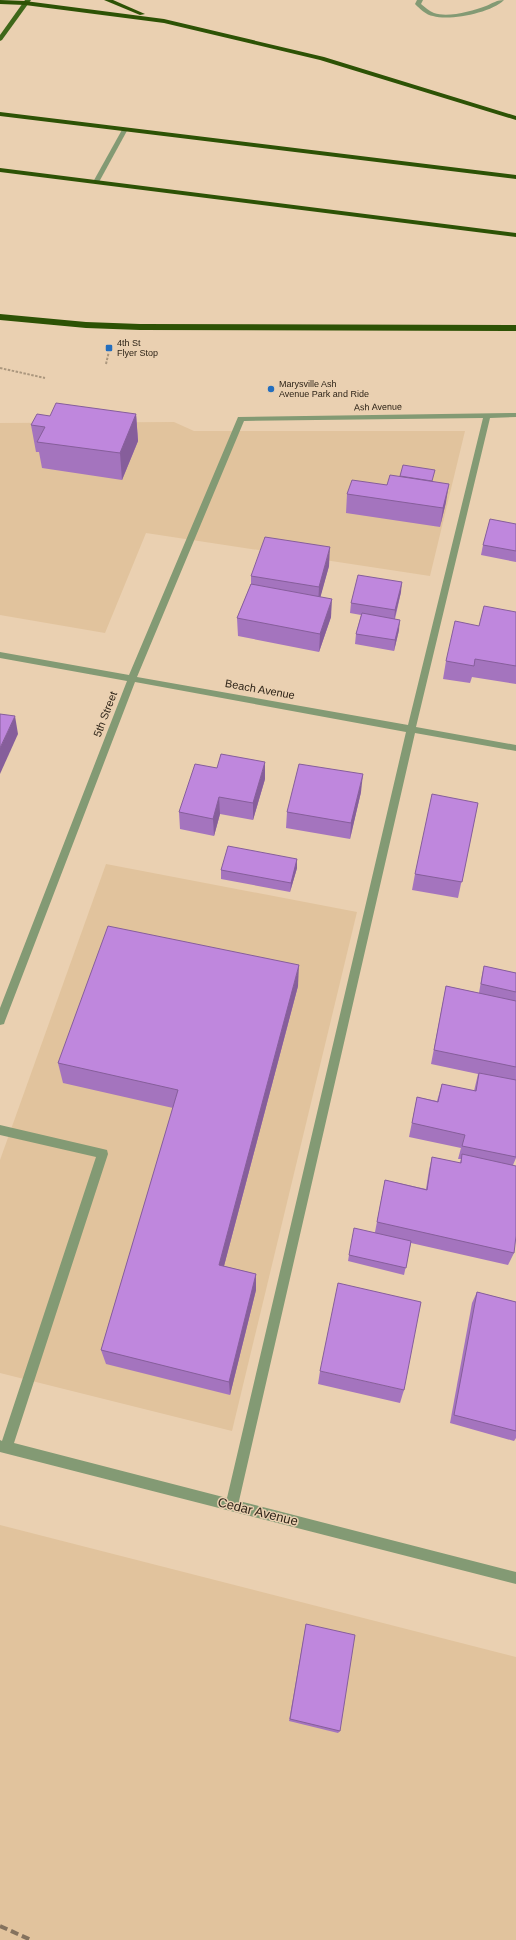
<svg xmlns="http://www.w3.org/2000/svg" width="516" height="1940" font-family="Helvetica,sans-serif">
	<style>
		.built { fill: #e1c39d }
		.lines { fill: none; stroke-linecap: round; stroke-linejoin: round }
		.path { stroke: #ab977e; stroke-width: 2; stroke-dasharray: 2.5 1.5; stroke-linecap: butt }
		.minor { fill: #839a74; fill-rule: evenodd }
		.major { fill: #3e671a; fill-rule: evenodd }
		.highway { fill: #2d5205; fill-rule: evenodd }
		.rail { stroke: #84725e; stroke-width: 4; stroke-dasharray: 8 4; stroke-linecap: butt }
		.wall { fill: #a474be }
		.shaded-wall { fill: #865e9b }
		.building { fill: #bf87dd; stroke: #865e9b }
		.poi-dot { fill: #246ebe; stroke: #ead0b1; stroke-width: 1.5 }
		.labels { text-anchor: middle; stroke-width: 3; stroke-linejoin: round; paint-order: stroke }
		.far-poi-label { font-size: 9px; fill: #2e2418; stroke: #ead0b1; text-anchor: start }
		.far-street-label { font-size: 9px; fill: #2e2418; stroke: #ead0b1 }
		.street-label { font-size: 11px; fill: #2e2418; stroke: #ead0b1 }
		.near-street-label { font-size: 13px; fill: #2e2418; stroke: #ead0b1 }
	</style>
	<rect width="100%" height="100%" fill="#ead0b1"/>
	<g class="built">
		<path d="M174,422L194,431H465L430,576L146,533L105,633L0,615V423Z"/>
		<path d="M106,864L357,912L232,1431L0,1373V1160Z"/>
		<path d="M0,1525L516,1657V1940H0Z"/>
	</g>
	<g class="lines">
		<g class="path">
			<path d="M106,364L109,351"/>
			<path d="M0,368L45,378"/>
		</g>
		<g class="minor">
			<path d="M417,0H423L421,4C425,7 429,11 434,13C448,18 472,11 486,6C493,3 497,0 504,0C491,13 450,21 433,16C426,15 420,9 415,4Z"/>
			<path d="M123,128L128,129L99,182L94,183L93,182Z"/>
			<path d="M516,413V417L490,418L416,727L516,745V751L415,733L239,1501L516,1572V1584L0,1452V1440L2,1441L96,1157L0,1135V1125L103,1149L107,1150L108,1154L14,1443L227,1498L406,732L135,682L5,1021L4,1024L0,1025V1008L127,681L0,658V652L129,675L238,417ZM483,418L408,725L137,677L244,421Z"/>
		</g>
		<path class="major" d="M25,0H31L2,40L0,41V35Z"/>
		<g class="highway">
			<path d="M0,0L25,1L164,19L324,57L516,116V120L320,60L164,23L25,5L0,4Z"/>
			<path d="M104,0H113L145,14L140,15Z"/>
			<path d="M0,112L516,175V179L0,116Z"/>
			<path d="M0,168L516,233V237L0,172Z"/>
			<path d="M0,314L86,322L140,324L516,325V331L140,330L86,328L0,320Z"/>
		</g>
		<path class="rail" d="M0,1926L31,1940"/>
	</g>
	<g class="wall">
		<path d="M136,414L138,441L122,480L42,468L39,452H36L31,425L50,416Z"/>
		<path d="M400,476L433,481L446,502L440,527L346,513L347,494L387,485Z"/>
		<path d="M516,524V562L481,555L483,545Z"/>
		<path d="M329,566L320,597L331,617L319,652L238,636L237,618L251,584V576Z"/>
		<path d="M401,592L395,619L399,630L394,651L355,644L356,634L361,615L350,613L351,603Z"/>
		<path d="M516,612V684L472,677L470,683L443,679L446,661L479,626Z"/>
		<path d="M265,779L253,820L220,814L214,836L180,829L179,812Z"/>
		<path d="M361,792L350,839L286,828L287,812Z"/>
		<path d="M478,803L458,898L412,890L415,874Z"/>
		<path d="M297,859V868L290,892L221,879V870Z"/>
		<path d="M484,966L516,973V1158L513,1165L514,1253L508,1265L411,1243L404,1275L348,1261L349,1255L375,1232L385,1180L426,1189L429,1170L432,1157L460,1163L461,1159H458L461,1148L409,1137L417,1097L437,1101L442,1084L474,1091L478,1074L431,1064L446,986L479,993L482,975Z"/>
		<path d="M298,986L224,1266L256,1274V1290L230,1395L106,1364L101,1350L173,1108L63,1083L58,1063Z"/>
		<path d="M477,1292L516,1302V1438L514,1441L450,1423L472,1303Z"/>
		<path d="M320,1371L404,1390L400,1403L318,1384Z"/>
		<path d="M306,1624L340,1731L338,1733L289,1721Z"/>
	</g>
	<g class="shaded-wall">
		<path d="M136,414L138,441L122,480L120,453Z"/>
		<path d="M449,484L446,502L440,527L443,508Z"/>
		<path d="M330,547L329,566L318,606L319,587Z"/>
		<path d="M402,582L401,592L394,620L395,610Z"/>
		<path d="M332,599L331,617L319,652L320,634Z"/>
		<path d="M400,620L399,630L394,651L395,640Z"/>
		<path d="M15,716L18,734L0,774V748Z"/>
		<path d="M265,762V779L253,820V803Z"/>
		<path d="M363,774L361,792L350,839L351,823Z"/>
		<path d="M219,797L220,814L214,836L213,819Z"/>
		<path d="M297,859V868L290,892L291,883Z"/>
		<path d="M299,965L298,986L220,1281L219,1265Z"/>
		<path d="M256,1274V1290L230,1395L229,1382Z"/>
	</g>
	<g class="building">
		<path d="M56,403L136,414L120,453L37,442L45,427L31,425L37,414L50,416Z"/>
		<path d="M403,465L435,470L432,481L400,476Z"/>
		<path d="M390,475L449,484L443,508L347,494L352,480L387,485Z"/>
		<path d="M490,519L516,524V551L483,545Z"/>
		<path d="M265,537L330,547L319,587L251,576Z"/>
		<path d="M358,575L402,582L395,610L351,603Z"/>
		<path d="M251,584L332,599L320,634L237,618Z"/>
		<path d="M484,606L516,612V666L475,659L474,666L446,661L455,621L479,626Z"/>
		<path d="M362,613L400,620L395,640L356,634Z"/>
		<path d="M0,714L15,716L0,748Z"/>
		<path d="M221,754L265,762L253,803L219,797L213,819L179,812L195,764L217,768Z"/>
		<path d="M299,764L363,774L351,823L287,812Z"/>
		<path d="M432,794L478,803L462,882L415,874Z"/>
		<path d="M228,846L297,859L291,883L221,870Z"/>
		<path d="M108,926L299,965L219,1265L256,1274L229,1382L101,1350L178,1090L58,1063Z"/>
		<path d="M484,966L516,973V992L481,984Z"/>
		<path d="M446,986L516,1001V1067L434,1050Z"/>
		<path d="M479,1073L516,1080V1157L462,1146L465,1135L412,1123L417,1097L438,1102L442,1084L476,1091Z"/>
		<path d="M462,1154L516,1166V1236L514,1253L377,1222L385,1180L427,1190L432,1157L461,1163Z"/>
		<path d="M354,1228L411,1241L406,1268L349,1255Z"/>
		<path d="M338,1283L421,1302L404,1390L320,1371Z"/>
		<path d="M477,1292L516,1302V1431L454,1415Z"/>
		<path d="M306,1624L355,1635L340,1731L290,1719Z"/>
	</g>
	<g class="poi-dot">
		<rect x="105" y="344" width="8" height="8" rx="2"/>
		<circle cx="271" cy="389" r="4"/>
	</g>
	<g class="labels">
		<g class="far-poi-label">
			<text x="117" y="346">4th St<tspan x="117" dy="10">Flyer Stop</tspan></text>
			<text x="279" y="387">Marysville Ash<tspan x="279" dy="10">Avenue Park and Ride</tspan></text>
		</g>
		<g class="far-street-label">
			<text transform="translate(378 407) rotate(-1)" y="3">Ash Avenue</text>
		</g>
		<g class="street-label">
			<text transform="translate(260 689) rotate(10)" y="4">Beach Avenue</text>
			<text transform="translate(105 714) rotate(-69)" y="4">5th Street</text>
		</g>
		<g class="near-street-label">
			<text transform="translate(258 1511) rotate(14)" y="5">Cedar Avenue</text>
		</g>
	</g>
</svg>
